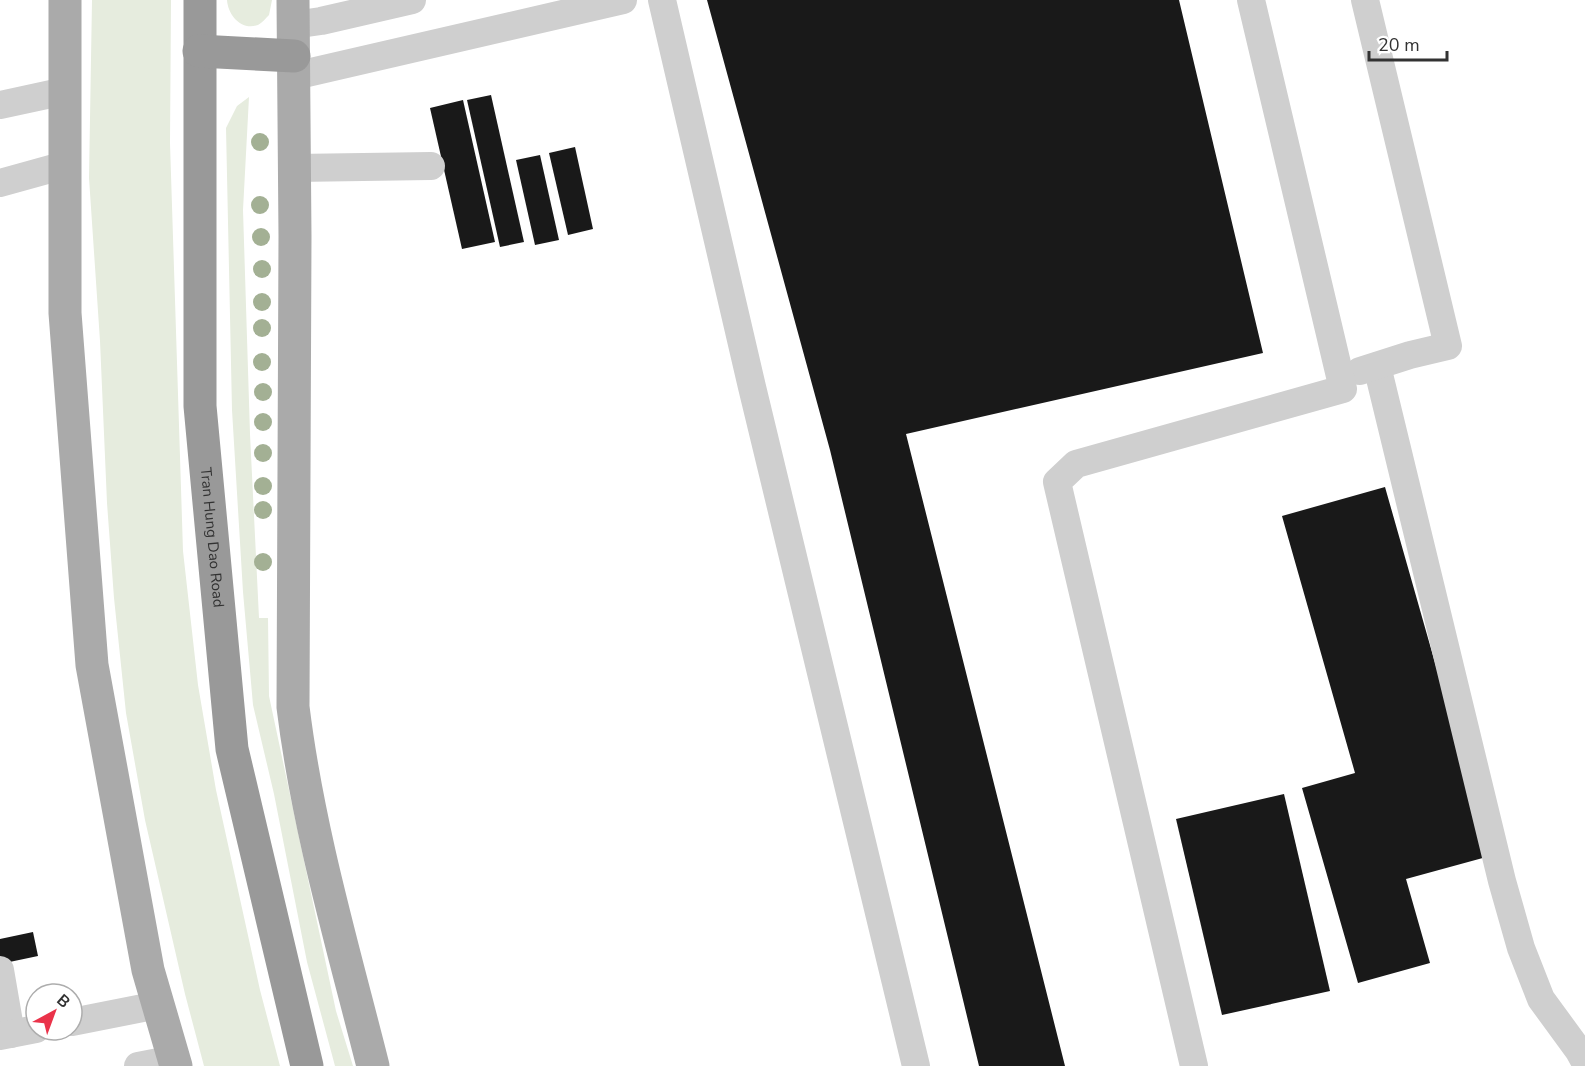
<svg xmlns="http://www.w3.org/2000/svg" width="1585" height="1066" font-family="'Nunito Sans',sans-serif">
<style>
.green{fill:#e6ecde}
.building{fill:#191919}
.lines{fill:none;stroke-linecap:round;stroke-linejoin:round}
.minor{stroke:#cfcfcf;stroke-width:28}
.major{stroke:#aaa;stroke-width:33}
.highway{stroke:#999;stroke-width:33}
.tree{fill:#a3b094}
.labels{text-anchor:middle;stroke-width:6;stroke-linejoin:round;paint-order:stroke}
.street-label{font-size:15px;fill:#323232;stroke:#fff}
</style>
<rect width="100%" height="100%" fill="#fff"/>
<!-- green -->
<g class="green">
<polygon points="92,0 171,0 170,143 183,551 198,685 216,790 260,990 280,1066 204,1066 185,994 145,820 126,713 114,598 107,503 100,341 89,178"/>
<path d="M 227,0 L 272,0 L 269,15 C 266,18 262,23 258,25 C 241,31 228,15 227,0 Z"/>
<polygon points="249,97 243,210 250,434 259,618 268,618 269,696 336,1011 353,1066 335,1066 307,962 274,794 253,705 243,592 232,410 226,128 237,106"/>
</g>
<!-- building -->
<g class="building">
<polygon points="707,0 1179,0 1263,353 906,434 1065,1066 979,1066 830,450"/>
<polygon points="491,95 524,242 500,247 467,100"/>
<polygon points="463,100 495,242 462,249 430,108"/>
<polygon points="575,147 593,229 568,235 549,153"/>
<polygon points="540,155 559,240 535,245 516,160"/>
<polygon points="1385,487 1490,856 1406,879 1430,963 1358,983 1302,788 1355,773 1282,516"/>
<polygon points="1284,794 1330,991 1222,1015 1176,819"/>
<polygon points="33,932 38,956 0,964 0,939"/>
</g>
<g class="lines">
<!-- minor -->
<g class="minor">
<polyline points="662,0 752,387 916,1066"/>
<polyline points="293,25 321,21 412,0"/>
<polyline points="294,76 623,0"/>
<polyline points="0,105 65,91"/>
<polyline points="295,168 431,166"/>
<polyline points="0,183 65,165"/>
<polyline points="1377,366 1502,881 1521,948 1541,999 1579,1051 1585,1062"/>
<polyline points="1360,371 1410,355 1448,346 1365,0"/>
<polyline points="0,970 11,1034"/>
<polyline points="72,1022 158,1005"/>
<polyline points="0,1036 36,1029"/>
<polyline points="138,1066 174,1059"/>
<polyline points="1194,1066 1057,482 1076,464 1343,389 1251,0"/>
</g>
<!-- major -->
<g class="major">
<polyline points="65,0 65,313 92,665 148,970 176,1066"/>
<path d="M 293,0 L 295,236 L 293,707 C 308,829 343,947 373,1066"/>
</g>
<!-- highway -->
<g class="highway">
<path id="s1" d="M 200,0 L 200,406 L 232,749 L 307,1066"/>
<polyline points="199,51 294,56"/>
</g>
</g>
<!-- trees -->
<g class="tree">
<circle cx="260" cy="142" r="9"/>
<circle cx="260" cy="205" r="9"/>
<circle cx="261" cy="237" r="9"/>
<circle cx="262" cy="269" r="9"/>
<circle cx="262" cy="302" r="9"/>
<circle cx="262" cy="328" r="9"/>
<circle cx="262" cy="362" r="9"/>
<circle cx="263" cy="392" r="9"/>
<circle cx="263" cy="422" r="9"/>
<circle cx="263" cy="453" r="9"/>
<circle cx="263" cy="486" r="9"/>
<circle cx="263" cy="510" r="9"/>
<circle cx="263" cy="562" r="9"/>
</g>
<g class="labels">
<!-- street labels -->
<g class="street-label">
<text dy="5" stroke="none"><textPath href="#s1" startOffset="538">Tran Hung Dao Road</textPath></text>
</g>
</g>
<!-- north arrow -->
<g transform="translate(54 1012) rotate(41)"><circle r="28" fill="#ffffff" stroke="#adadad" stroke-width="1.5"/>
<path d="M0-4.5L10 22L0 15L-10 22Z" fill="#ea334a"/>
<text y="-9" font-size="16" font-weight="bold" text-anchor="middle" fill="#323232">B</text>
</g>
<!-- scale -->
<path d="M1369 51v9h78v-9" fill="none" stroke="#323232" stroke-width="3"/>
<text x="1378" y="51" font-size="18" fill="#323232" stroke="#ffffff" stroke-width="4.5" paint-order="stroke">20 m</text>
</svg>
